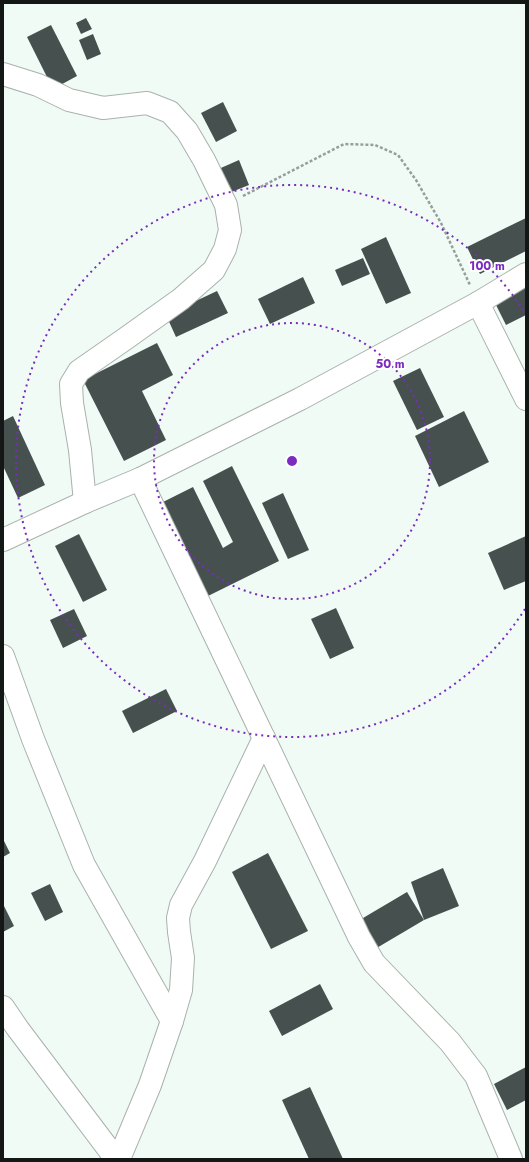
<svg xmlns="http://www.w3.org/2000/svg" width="529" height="1162" font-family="Jost,sans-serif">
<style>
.building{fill:#46504f}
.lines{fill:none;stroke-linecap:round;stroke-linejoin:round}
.minor-casing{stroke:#a9b2ad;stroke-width:24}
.path{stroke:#979f9b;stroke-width:2.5;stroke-dasharray:3 2;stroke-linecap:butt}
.minor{stroke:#fff;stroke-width:22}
.ring{fill:none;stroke:#7b2cbf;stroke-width:2;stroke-dasharray:2 4}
.centre{fill:#7b2cbf;stroke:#fff;stroke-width:2}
.ring-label{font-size:12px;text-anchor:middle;font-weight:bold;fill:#7b2cbf;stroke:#fff;stroke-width:4;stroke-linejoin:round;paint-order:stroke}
</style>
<rect width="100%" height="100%" fill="#f1fbf6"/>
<!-- building -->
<g class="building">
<polygon points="86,18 92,29 81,34 76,23"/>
<polygon points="51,25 77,76 53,89 27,37"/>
<polygon points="93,34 101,54 87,60 79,40"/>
<polygon points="223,102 237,131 216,142 201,113"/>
<polygon points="239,160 249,185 224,195 214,171"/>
<polygon points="526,218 526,251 480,274 467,247"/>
<polygon points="386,237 411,293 386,304 361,249"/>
<polygon points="363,258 370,274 342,286 335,270"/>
<polygon points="303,277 315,303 270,324 258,299"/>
<polygon points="526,282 526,315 506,325 493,299"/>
<polygon points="217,291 228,313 176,337 166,315"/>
<polygon points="157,343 173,375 142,391 166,440 124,461 83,380"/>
<polygon points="420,368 444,417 417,430 393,381"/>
<polygon points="464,411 489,462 439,487 415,436"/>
<polygon points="13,416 45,485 18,498 3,466 3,421"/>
<polygon points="232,466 279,561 208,596 163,502 193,487 223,548 233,542 203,481"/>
<polygon points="283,493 309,550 288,559 262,503"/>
<polygon points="79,534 107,590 83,602 55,546"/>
<polygon points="526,536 526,581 504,590 488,553"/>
<polygon points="336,608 354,648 330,659 311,619"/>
<polygon points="74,609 87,636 63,648 50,620"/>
<polygon points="166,689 177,711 133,733 122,711"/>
<polygon points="3,839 10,853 3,857"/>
<polygon points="268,853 308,931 271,949 232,872"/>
<polygon points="443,868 459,906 424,920 411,882"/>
<polygon points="50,884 63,912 45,921 31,893"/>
<polygon points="407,892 424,920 375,949 358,921"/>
<polygon points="3,904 14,926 3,932"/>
<polygon points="320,984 333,1009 282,1036 269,1011"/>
<polygon points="526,1067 526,1100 507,1110 494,1084"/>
<polygon points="310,1087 343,1159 309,1159 282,1100"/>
</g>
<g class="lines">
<defs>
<g id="minor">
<polyline points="3,74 38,85 69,100 103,108 147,103 170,112 187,131 204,160 226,205 230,230 225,249 214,270 181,299 125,339 79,371 71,384 72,403 80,450 85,502"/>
<polyline points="478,303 526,274"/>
<polyline points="140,479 359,937 374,963 450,1042 476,1076 511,1159"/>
<polyline points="3,540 85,502 140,479 300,399 478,303 526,399"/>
<polyline points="3,656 33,739 84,865 172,1021"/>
<polyline points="3,1007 18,1029 116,1159"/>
<polyline points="119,1159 150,1085 172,1021 181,990 183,958 179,932 178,918 181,905 205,861 264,738"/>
</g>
</defs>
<!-- minor casing -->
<use href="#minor" class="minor-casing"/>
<!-- path -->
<polyline class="path" points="243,196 344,144 375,145 398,155 416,180 441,223 470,285"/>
<!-- minor -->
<use href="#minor" class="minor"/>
</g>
<!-- distance rings -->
<g class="ring">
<circle cx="292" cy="461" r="138"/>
<path d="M525 609A276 276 0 1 1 525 313"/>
</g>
<circle cx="292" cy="461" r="6" class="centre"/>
<g class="ring-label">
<text x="487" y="270">100 m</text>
<text x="390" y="368">50 m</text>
</g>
<!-- border -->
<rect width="529" height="1162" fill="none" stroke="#131715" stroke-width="8"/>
</svg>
